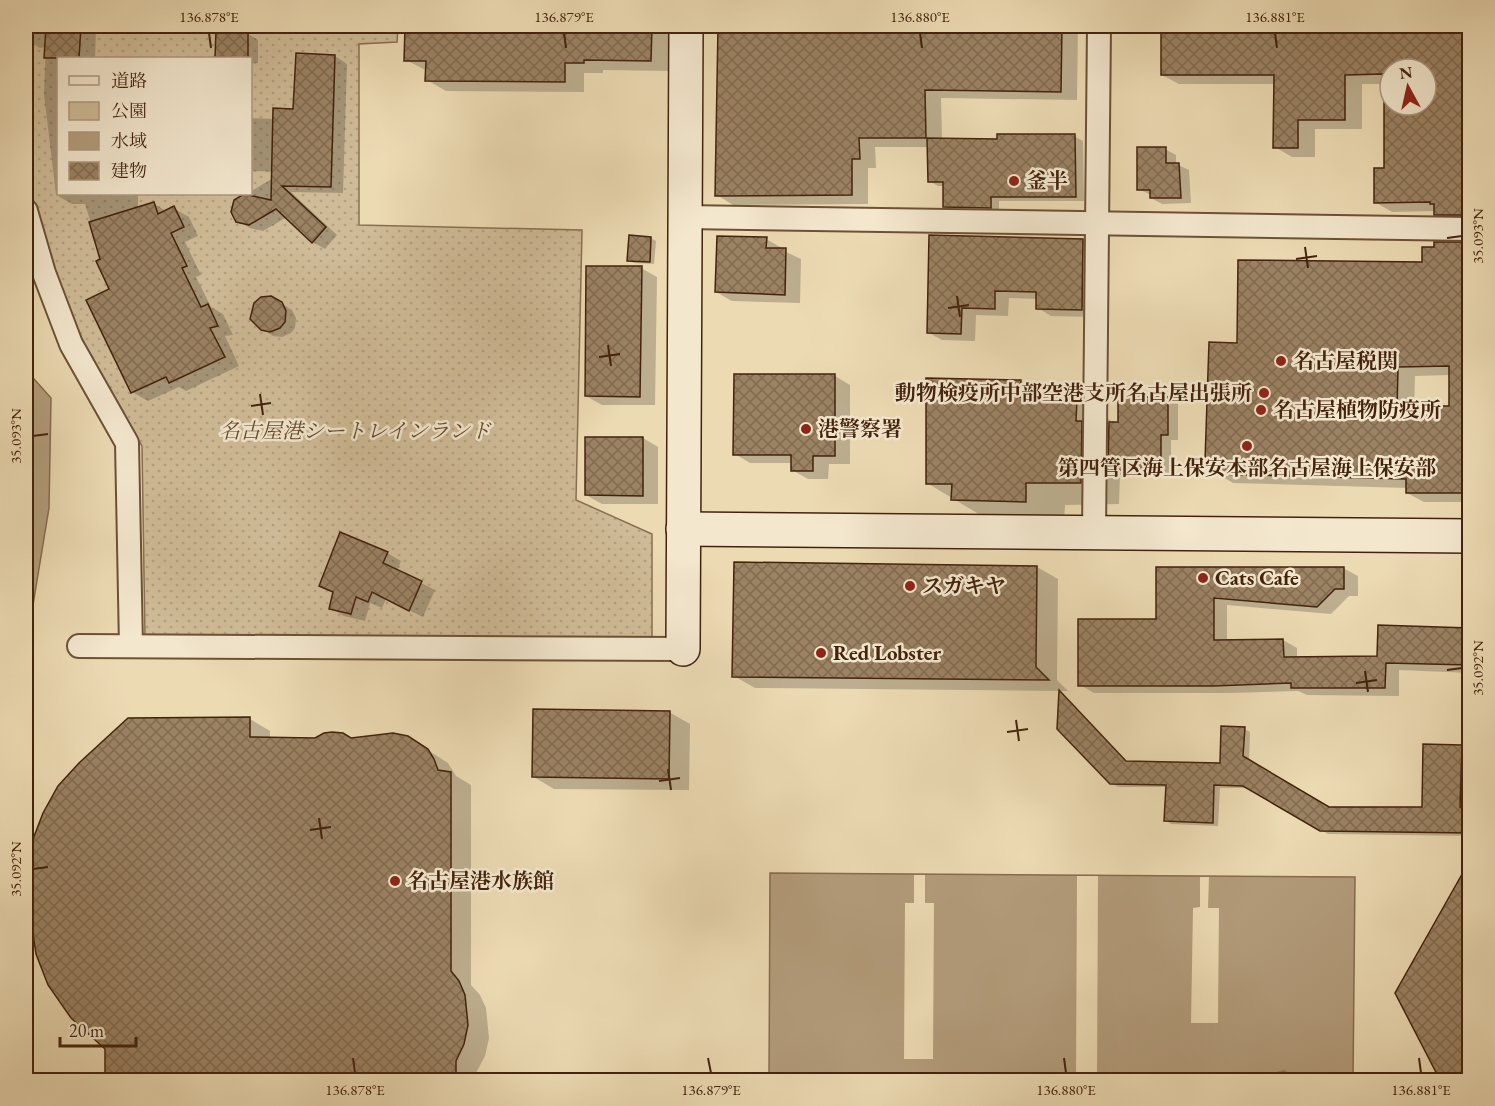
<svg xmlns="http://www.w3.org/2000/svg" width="1495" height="1106" font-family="'EB Garamond','Noto Serif JP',serif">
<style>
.green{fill:url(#green-dots);stroke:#896f52;stroke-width:1.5;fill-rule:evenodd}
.water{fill:#b39c7b;stroke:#866c4f;stroke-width:1.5}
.pier{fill:#ecdab3}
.shadow{fill:#0003;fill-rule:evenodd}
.building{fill:url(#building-cross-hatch);stroke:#43230d;stroke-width:1.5;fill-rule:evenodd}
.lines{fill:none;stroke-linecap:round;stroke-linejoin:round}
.street-casing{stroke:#6d5136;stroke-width:26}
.secondary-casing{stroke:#43230d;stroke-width:36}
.street{stroke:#f3e7ce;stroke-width:22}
.secondary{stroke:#f3e7ce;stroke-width:33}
.ticks{fill:none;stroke:#43230d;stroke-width:2}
.poi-dot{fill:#8f2418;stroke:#f3e7ce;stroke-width:2}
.labels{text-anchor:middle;stroke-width:5;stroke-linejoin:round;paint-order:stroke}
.poi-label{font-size:21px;font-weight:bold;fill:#43230d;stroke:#f3e7ce;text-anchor:start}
.park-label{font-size:21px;font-style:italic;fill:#664930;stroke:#f3e7ce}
.neatline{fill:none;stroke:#43230d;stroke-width:2}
.ticks-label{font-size:15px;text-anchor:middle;fill:#43230d}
</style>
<defs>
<pattern id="green-dots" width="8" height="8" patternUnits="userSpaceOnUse" patternTransform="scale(1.5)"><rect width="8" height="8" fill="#cfbb97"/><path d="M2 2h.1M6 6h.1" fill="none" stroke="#b3a081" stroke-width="1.8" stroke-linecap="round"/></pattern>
<pattern id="building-cross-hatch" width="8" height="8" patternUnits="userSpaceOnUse" patternTransform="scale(1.5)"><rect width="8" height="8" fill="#9b8263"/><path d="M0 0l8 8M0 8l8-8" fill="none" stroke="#806a50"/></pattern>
</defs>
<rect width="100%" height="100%" fill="#ecdab3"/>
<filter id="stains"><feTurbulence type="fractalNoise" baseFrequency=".00333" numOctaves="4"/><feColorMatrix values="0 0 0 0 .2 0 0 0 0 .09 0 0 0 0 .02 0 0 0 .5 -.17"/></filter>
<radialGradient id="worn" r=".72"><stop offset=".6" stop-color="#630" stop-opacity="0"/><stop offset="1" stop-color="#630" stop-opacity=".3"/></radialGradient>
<!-- green -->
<path class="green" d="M 26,26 L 398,26 L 397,42 L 359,44 L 359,225 L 582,230 L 576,500 L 652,534 L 652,639 L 145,637 L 142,446 L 89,355 L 59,286 L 26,234 ZM 58,58 L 250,58 L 250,194 L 58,194 Z"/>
<!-- water -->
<g class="water">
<polygon points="26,370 51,398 49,508 33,605 32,1080 26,1080"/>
<polygon points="770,873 1355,877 1353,1080 769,1080"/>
</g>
<!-- pier -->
<g class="pier">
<polygon points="914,875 925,875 925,903 934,903 933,1059 904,1059 905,903 914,903"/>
<polygon points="1077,876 1098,876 1097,1080 1076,1080"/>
<polygon points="1200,877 1209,877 1208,908 1219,908 1218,1023 1191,1023 1193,908 1200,907"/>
</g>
<!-- shadow -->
<g class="shadow">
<polygon points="26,26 87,26 96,31 95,58 58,58 58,194 138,194 138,209 154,204 166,211 173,208 189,217 198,236 185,242 201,275 196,277 211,307 223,314 233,335 225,336 239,366 186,391 179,387 148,401 132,392 111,289 85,204 72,204 56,195 44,94 46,47 40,48 26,40"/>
<polygon points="406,26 671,26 670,71 603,70 603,73 584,73 584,92 446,91 427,80 427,71 406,60"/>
<polygon points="719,26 1075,26 1078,27 1077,100 941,98 942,140 998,141 1074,136 1083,141 1084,201 999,201 999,212 953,212 945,207 945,186 938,186 929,181 929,147 875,147 876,168 868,168 868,204 733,205 717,195"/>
<path d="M 1162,26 L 1470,26 L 1470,224 L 1453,224 L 1436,214 L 1436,211 L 1392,212 L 1375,202 L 1385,169 L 1385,84 L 1362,84 L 1362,129 L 1315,129 L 1315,157 L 1292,157 L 1275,147 L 1275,84 L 1179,84 L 1162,75 ZM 1390,69 L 1426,69 L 1426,105 L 1390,105 Z"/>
<polygon points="248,34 258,40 258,63 250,63 250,58 221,58 217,56"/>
<polygon points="335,56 347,64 343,193 291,192 337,235 325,249 313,242 287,217 263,231 250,228 237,221 235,201 250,194 250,192 283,172 250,171 250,118 275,119 295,110"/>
<polygon points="1165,149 1176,155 1176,164 1189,170 1191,203 1162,204 1151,198 1151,195 1139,189"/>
<polygon points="931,236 1083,240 1097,248 1095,317 1051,316 1038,308 1038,299 1009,298 1008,316 976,315 975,341 942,340 929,333"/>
<polygon points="651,238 656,241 654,264 634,263 629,260"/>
<polygon points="766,239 782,248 782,250 801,259 800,303 732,301 716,292"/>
<path d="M 1470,243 L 1470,502 L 1424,502 L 1407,493 L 1407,488 L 1233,483 L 1216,473 L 1216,465 L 1207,460 L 1238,344 ZM 1450,375 L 1450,407 L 1441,413 L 1414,413 L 1415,376 Z"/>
<polygon points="641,268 657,277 655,405 602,405 586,396"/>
<polygon points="281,303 292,310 296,318 295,328 291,333 282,337 273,336 262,329"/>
<polygon points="835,376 850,385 850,464 829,464 828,479 808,479 792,470 792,463 750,463 735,454"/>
<polygon points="1020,381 1052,400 1076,400 1115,423 1168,399 1178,404 1178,440 1171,440 1171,476 1120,475 1119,504 1065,505 1064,523 992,522 927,483"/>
<polygon points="643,438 658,447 658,504 602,504 586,495"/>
<polygon points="387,553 401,561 397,571 435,590 423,617 386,599 382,608 370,603 365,621 344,616 330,608 334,593 321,585"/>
<polygon points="1037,567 1058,579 1057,680 1068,691 755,688 734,676"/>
<polygon points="1158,568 1343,568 1358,576 1358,596 1349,596 1331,614 1227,605 1227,641 1283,640 1297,648 1297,658 1378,658 1470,629 1470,673 1399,670 1399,696 1307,695 1298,691 1229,693 1094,693 1080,685 1158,621"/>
<polygon points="1060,693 1128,763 1221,765 1244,729 1250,732 1249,761 1328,808 1423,808 1461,746 1467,749 1465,811 1470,819 1470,836 1328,834 1250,788 1220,788 1218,826 1171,824 1165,820 1167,787 1118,787 1111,783"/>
<polygon points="669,712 690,724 689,790 554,789 534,777"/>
<polygon points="250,719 270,731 270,739 351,740 407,737 448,763 456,776 471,785 471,985 480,995 486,1008 489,1038 485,1056 476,1073 476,1080 106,1080 107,1049"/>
<polygon points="1284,1070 1302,1080 1261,1080 1264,1075"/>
</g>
<!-- building -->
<g class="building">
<polygon points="46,26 81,26 79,58 44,58"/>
<polygon points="405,26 652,26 651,61 584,60 584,63 565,63 565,82 425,81 426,61 404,61"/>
<polygon points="718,26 1062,26 1061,92 925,90 926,138 859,138 860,159 852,159 852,195 715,196"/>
<path d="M 1161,26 L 1470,26 L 1470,215 L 1434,215 L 1434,204 L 1430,204 L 1430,202 L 1374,203 L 1374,168 L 1384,168 L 1384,74 L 1345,75 L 1345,120 L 1298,120 L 1298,148 L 1273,148 L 1274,75 L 1161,75 ZM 1390,69 L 1426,69 L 1426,105 L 1390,105 Z"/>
<polygon points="216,31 248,32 248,58 215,57"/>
<polygon points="296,53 335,55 331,187 282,186 326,227 312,243 276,209 249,225 236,222 231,212 234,200 244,194 271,200 273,108 293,109"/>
<polygon points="997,134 1075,134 1076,197 991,197 991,208 943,207 943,182 928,182 927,138 997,139"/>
<polygon points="1137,147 1166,147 1166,163 1179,163 1181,198 1150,198 1150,190 1137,190"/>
<polygon points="154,202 158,214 174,206 184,227 171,233 187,266 182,268 201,307 208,304 218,326 210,328 225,357 169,383 166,377 131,393 86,300 109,289 96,261 100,259 89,222"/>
<polygon points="629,235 651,237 650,262 627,261"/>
<polygon points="929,235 1083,239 1082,310 1036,309 1036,292 995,291 995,309 962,308 961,334 927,333"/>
<polygon points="717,236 767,237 766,248 786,248 785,295 715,292"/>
<path d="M 1434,242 L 1470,242 L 1470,493 L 1406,493 L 1406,479 L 1215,474 L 1215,461 L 1205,461 L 1209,342 L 1237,343 L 1238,260 L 1422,262 L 1422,247 L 1434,247 ZM 1449,366 L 1449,406 L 1440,406 L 1440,411 L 1397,412 L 1398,367 Z"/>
<polygon points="586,266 642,266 640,397 585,396"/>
<polygon points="271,296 282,302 286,311 285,322 280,328 270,332 261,330 250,319 254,303 261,297"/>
<polygon points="734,374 835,374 835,456 813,456 813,471 791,471 791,455 733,455"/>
<polygon points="926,378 1021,380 1020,397 1077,399 1076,421 1082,421 1081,483 1026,483 1026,502 951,500 952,484 926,484"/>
<polygon points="1118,397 1168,397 1168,435 1161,435 1161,471 1108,470 1109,422 1118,422"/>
<polygon points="585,437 643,437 643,496 585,495"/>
<polygon points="340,532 388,552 383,563 422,581 409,611 372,592 368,602 356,597 351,614 329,609 333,592 319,586"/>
<polygon points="734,562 1037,566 1036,667 1049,680 732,677"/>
<polygon points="1156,567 1344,567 1344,589 1335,589 1317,607 1214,598 1214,640 1283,639 1284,657 1377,656 1378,625 1470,628 1470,665 1386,663 1385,688 1291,688 1291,683 1213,686 1078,686 1078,619 1156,619"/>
<polygon points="1059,690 1126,761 1220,763 1221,726 1245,727 1243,756 1329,807 1422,807 1423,744 1462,745 1460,807 1470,807 1470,833 1320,831 1243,786 1214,785 1213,823 1164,821 1166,785 1110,784 1057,729"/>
<polygon points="533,709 670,711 669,779 532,777"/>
<polygon points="250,717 250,737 315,738 324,733 332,732 343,733 351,738 393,733 408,736 428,749 434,759 438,770 451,772 451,971 459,981 465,995 468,1025 464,1044 456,1061 456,1080 105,1080 105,1049 71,1018 48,985 36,954 27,893 30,847 43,813 58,786 79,763 128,718"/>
<polygon points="1470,860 1470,1080 1440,1080 1395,993"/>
</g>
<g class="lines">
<defs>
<g id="street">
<polyline points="26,211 44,273 71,344 127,443 131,646"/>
<polyline points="685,217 1470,229"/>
<polyline points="1094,533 1099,26"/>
<polyline points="79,646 683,649"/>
</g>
<g id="secondary">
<polyline points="683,529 1470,536"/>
<polyline points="683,649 686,26"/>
</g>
</defs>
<!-- street casing -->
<use href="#street" class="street-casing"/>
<!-- secondary casing -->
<use href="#secondary" class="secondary-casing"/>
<!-- street -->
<use href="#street" class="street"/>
<!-- secondary -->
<use href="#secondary" class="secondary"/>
</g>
<!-- ticks -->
<path class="ticks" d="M 209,33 L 211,48M 564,33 L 566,48M 920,33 L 922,48M 1275,33 L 1277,48M 1447,238 L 1462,236M 1305,247 L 1308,268M 1296,259 L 1317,256M 957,296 L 960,317M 948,308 L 969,305M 608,345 L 611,366M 599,357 L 620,354M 260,394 L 263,415M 251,406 L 271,403M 33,436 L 48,434M 1447,670 L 1462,668M 1365,671 L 1368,692M 1356,683 L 1377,680M 1016,720 L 1019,741M 1007,732 L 1028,729M 668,769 L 671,790M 659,781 L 680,778M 319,818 L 322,839M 310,830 L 331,827M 33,869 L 48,867M 353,1058 L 355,1073M 708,1058 L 711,1073M 1064,1058 L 1066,1073M 1419,1058 L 1421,1073"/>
<!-- markers -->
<g class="poi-dot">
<circle cx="1014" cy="181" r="6"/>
<circle cx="1281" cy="361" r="6"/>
<circle cx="1264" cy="393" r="6"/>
<circle cx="1261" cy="410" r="6"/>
<circle cx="806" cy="429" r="6"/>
<circle cx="1247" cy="446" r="6"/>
<circle cx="1203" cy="578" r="6"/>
<circle cx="910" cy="586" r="6"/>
<circle cx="821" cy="653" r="6"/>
<circle cx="395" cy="881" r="6"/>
</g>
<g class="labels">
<!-- poi labels -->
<g class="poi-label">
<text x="1026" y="188">釜半</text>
<text x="1293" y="368">名古屋税関</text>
<text x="1252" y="400" text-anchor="end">動物検疫所中部空港支所名古屋出張所</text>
<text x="1273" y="417">名古屋植物防疫所</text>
<text x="818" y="436">港警察署</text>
<text x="1247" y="475" text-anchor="middle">第四管区海上保安本部名古屋海上保安部</text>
<text x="1215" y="585">Cats Cafe</text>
<text x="922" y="593">スガキヤ</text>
<text x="833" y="660">Red Lobster</text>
<text x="407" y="888">名古屋港水族館</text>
</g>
<!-- park labels -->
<g class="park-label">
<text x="355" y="438">名古屋港シートレインランド</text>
</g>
</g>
<!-- margin -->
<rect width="1495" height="1106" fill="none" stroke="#ecdab3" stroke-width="66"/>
<!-- legend -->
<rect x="57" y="57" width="195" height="138" fill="#f3e7ce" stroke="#ad9981" stroke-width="1.5"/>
<rect x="69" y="76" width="30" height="9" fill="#f3e7ce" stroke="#ad9981" stroke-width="1.5"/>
<text x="111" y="87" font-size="18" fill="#43230d">道路</text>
<rect x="69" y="102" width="30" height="18" fill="#cfbb97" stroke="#ad9981" stroke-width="1.5"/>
<text x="111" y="117" font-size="18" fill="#43230d">公園</text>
<rect x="69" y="132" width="30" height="18" fill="#b39c7b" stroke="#ad9981" stroke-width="1.5"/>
<text x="111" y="147" font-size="18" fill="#43230d">水域</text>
<rect x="69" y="162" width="30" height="18" fill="url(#building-cross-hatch)" stroke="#ad9981" stroke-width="1.5"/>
<text x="111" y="177" font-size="18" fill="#43230d">建物</text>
<!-- north arrow -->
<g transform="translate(1408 87) rotate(352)"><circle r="28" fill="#f3e7ce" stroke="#ad9981" stroke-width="1.5"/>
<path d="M0-4.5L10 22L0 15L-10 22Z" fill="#8f2418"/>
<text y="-9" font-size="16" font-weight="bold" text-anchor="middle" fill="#43230d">N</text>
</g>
<!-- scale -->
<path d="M60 1037v9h76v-9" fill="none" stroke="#43230d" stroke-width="3"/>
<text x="69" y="1037" font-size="18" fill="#43230d" stroke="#f3e7ce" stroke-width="4.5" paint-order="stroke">20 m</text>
<rect x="33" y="33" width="1429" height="1040" class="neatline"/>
<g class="ticks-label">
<text x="209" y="22">136.878°E</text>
<text x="564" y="22">136.879°E</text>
<text x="920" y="22">136.880°E</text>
<text x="1275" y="22">136.881°E</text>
<text transform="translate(1478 236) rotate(-90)" y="5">35.093°N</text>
<text transform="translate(16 436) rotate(-90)" y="5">35.093°N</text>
<text transform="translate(1478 668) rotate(-90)" y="5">35.092°N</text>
<text transform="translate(16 869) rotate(-90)" y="5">35.092°N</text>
<text x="355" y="1095">136.878°E</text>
<text x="711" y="1095">136.879°E</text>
<text x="1066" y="1095">136.880°E</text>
<text x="1421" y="1095">136.881°E</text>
</g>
<rect width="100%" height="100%" filter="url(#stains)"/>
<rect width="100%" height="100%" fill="url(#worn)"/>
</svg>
